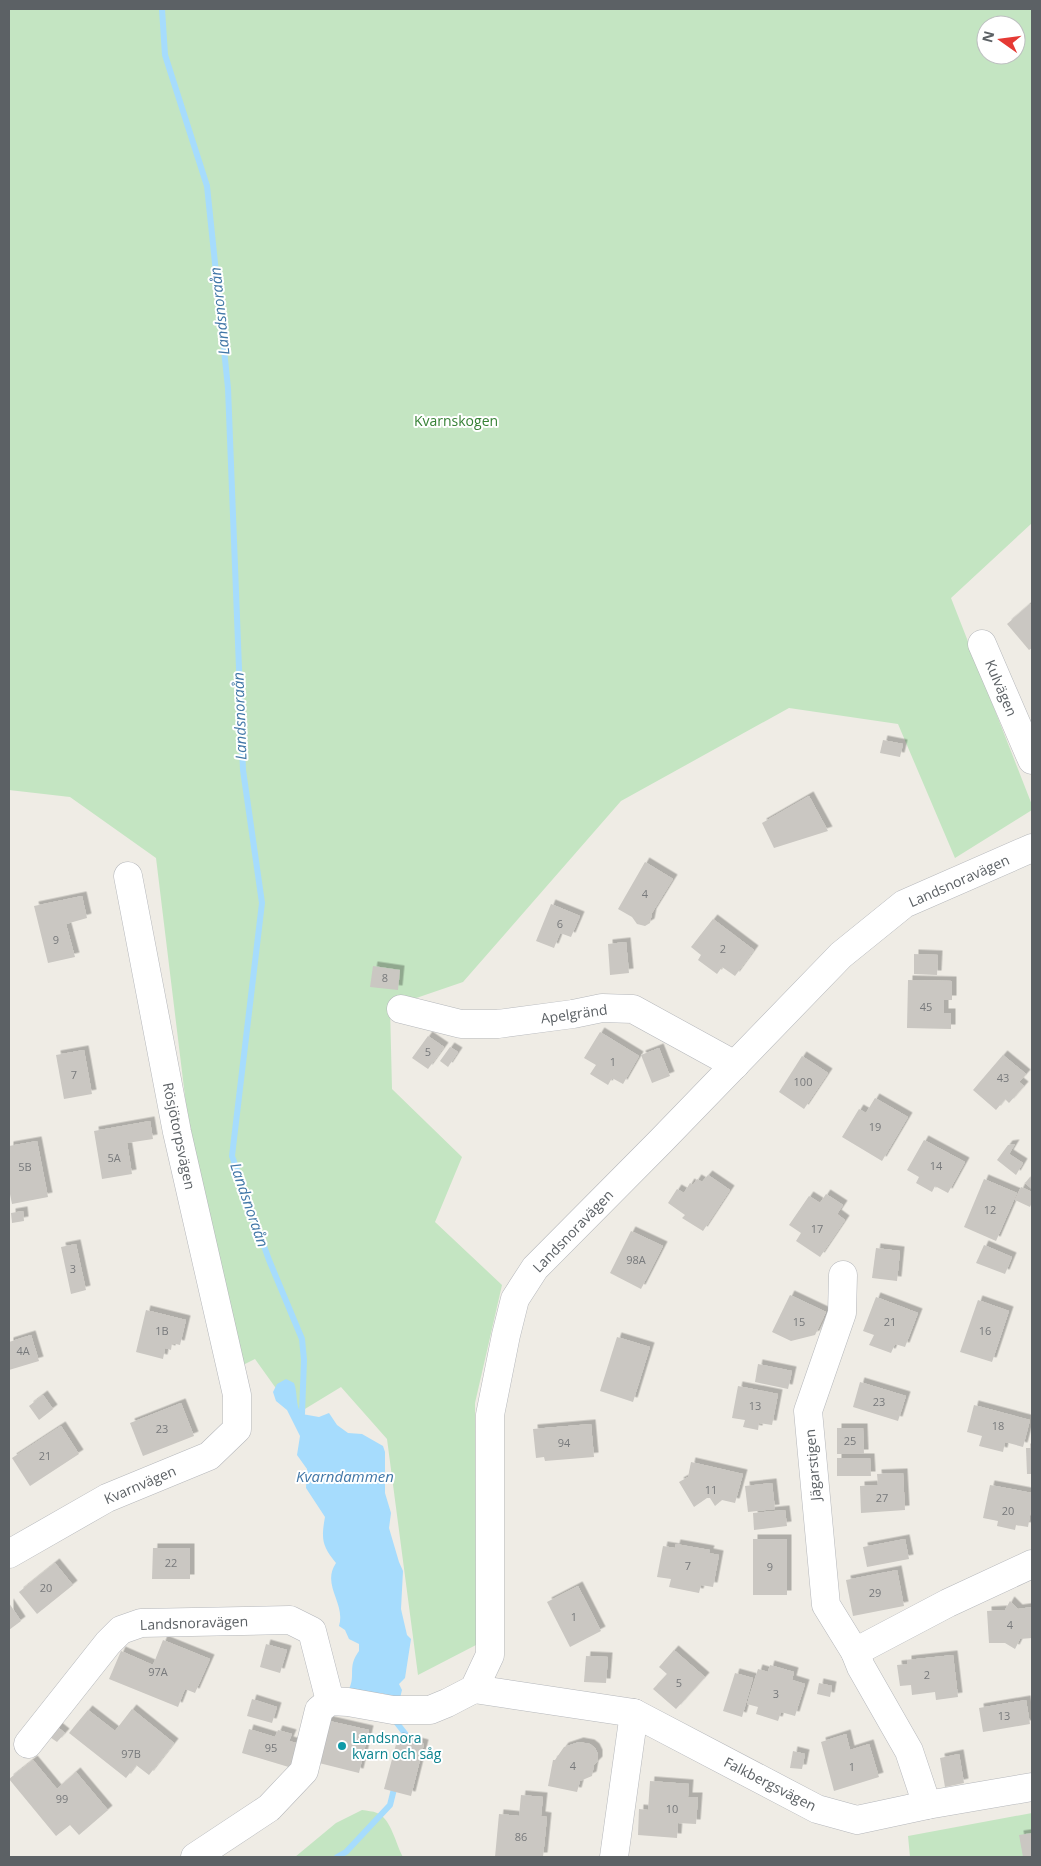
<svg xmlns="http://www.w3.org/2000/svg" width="1041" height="1866" font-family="'Open Sans',sans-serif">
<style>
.green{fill:#c4e5c2;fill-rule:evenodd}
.water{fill:#a6dcfd}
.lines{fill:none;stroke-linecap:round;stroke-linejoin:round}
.stream{stroke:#a6dcfd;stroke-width:6}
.building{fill:#cac7c2;filter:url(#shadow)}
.minor-casing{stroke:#b5b7bb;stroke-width:29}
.minor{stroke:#fff;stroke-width:28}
.culture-dot{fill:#0f9aa8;stroke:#fff;stroke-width:2}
.labels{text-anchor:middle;stroke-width:4;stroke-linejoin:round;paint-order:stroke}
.number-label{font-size:11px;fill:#787a7c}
.park-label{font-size:14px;fill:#378236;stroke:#fff}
.street-label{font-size:14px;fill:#5c6165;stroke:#fff}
.culture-label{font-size:14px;fill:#0d838f;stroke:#fff;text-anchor:start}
.water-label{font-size:15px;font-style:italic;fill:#4177a7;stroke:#fff}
</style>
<defs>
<filter id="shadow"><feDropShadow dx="4.5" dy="-4.5" stdDeviation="0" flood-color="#0004"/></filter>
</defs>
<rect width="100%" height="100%" fill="#efece5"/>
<!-- green -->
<g class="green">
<path d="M 9,9 L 1032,9 L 1032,523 L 951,598 L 1032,805 L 1032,810 L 955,858 L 898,724 L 789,708 L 621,801 L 463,982 L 390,1007 L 392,1089 L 462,1157 L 435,1222 L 502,1285 L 475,1403 L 476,1645 L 418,1675 L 387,1439 L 341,1387 L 295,1415 L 255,1359 L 239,1367 L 202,1236 L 156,858 L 70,797 L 9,790 ZM 986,25 L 1016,25 L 1016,55 L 986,55 Z"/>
<path d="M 362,1810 C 367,1811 373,1811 377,1813 C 391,1818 396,1845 403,1857 L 295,1857 L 336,1823 Z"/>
<polygon points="1032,1813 1032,1857 910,1857 908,1836"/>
</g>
<!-- water -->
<path class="water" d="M 286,1379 L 294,1383 C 298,1393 295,1407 302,1414 L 319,1417 L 329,1413 L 337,1425 L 348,1433 L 362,1434 L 383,1446 L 385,1452 L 385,1493 L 391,1513 L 389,1528 L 399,1562 L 403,1571 L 401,1609 L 407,1635 L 411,1639 L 405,1678 L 399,1684 L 402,1690 L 400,1698 L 391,1698 L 382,1693 L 380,1694 L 349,1689 C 356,1675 347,1667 359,1651 L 359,1644 L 349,1639 L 345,1630 L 339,1626 C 346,1603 321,1585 336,1563 C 322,1546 321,1539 325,1517 L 306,1488 L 307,1469 L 297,1455 L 300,1436 L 287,1410 L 276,1401 L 273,1392 L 277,1384 Z"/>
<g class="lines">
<!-- stream -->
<g class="stream">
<polyline points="162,9 165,55 207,186 228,388 243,770 262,903 232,1156 269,1260 302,1339 304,1360 302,1414"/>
<polyline points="393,1718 407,1736 405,1746"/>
<polyline points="337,1857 346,1852 390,1805 395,1785"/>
</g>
</g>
<!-- building -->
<g class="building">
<polygon points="1030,604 1032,606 1032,648 1029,650 1007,624"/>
<polygon points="883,740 903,744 900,757 880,753"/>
<polygon points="809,796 828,831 774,848 762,823"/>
<polygon points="645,862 673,879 652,913 650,923 645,926 637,924 632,917 618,909"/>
<polygon points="82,896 87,918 66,924 75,957 48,963 34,906"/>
<polygon points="551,904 580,916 571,937 560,933 554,948 536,941"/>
<polygon points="713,919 754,950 735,976 722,967 717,974 698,960 701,955 691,947"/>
<polygon points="626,942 629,973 610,975 608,944"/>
<polygon points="914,954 938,955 937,975 914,974"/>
<polygon points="373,966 400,970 398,990 370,987"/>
<polygon points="908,980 952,981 952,1000 944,1000 944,1013 951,1013 951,1029 907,1028"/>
<polygon points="600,1032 639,1056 623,1084 612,1078 608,1085 590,1074 596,1065 584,1058"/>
<polygon points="428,1036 444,1047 428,1069 412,1058"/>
<polygon points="450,1047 458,1052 448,1067 440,1061"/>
<polygon points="659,1048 670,1076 652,1083 641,1055"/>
<polygon points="84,1050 92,1094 64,1099 56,1055"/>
<polygon points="1003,1055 1026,1074 1019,1082 1024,1086 1009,1103 1005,1099 996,1110 973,1090"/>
<polygon points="802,1056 828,1073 804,1109 779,1092"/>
<polygon points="875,1098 908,1117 882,1161 842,1137 859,1109 866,1113"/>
<polygon points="150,1121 153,1139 127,1143 132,1174 102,1179 94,1131"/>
<polygon points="924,1140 965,1162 948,1193 935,1186 932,1192 916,1183 919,1177 907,1170"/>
<polygon points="37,1141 48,1197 12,1204 9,1189 9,1146"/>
<polygon points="1015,1144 1009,1154 1023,1163 1016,1175 997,1160 1008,1145"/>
<polygon points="708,1175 730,1190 703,1231 682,1218 685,1215 668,1203 677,1189 684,1193 690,1183 693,1185 697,1179 702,1182"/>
<polygon points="1030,1177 1032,1178 1032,1189 1025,1183"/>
<polygon points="984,1179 1017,1193 996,1241 964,1227"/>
<polygon points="1021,1187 1032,1192 1032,1202 1030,1207 1015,1200"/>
<polygon points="826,1194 843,1205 837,1214 845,1220 820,1257 796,1241 801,1233 789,1225 809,1196 820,1203"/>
<polygon points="23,1211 24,1221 12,1223 11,1213"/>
<polygon points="631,1231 663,1246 641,1289 610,1273"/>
<polygon points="76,1244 86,1290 71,1294 61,1247"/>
<polygon points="984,1245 1012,1257 1005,1274 976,1263"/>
<polygon points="876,1248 900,1251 897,1281 872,1278"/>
<polygon points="790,1295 826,1312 815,1335 791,1341 772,1332"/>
<polygon points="876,1297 918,1313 905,1347 895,1344 891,1353 869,1345 874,1335 863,1331"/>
<polygon points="978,1300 1009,1311 992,1362 960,1352"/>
<polygon points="146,1310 186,1320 180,1345 172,1343 171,1350 165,1348 163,1359 136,1352"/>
<polygon points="31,1335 39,1361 9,1370 9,1342"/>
<polygon points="617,1337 650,1347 633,1402 600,1391"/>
<polygon points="758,1364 792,1371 788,1389 755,1382"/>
<polygon points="860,1382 906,1396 898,1421 853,1407"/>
<polygon points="738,1386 778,1394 772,1425 759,1423 758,1430 743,1427 745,1420 732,1418"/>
<polygon points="43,1395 53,1409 39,1420 29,1406"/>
<polygon points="181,1403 194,1436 143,1456 130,1423"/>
<polygon points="974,1405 1030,1420 1023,1447 1005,1442 1003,1452 979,1446 982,1436 967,1432"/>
<polygon points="591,1424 594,1457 545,1461 544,1457 536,1458 533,1429"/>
<polygon points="61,1426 79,1454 30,1486 12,1458"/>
<polygon points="837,1428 863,1428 864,1454 837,1454"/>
<polygon points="1026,1448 1032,1448 1032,1474 1027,1474"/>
<polygon points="837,1458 870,1458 871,1476 837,1476"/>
<polygon points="691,1462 743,1474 735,1503 722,1500 715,1506 710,1498 707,1498 694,1507 679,1482 688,1477"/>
<polygon points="903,1473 905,1510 861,1513 860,1486 878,1485 877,1474"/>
<polygon points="772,1483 775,1509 748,1512 745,1486"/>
<polygon points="990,1485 1032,1493 1032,1504 1028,1527 1016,1525 1015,1530 997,1526 998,1521 983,1518"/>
<polygon points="785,1510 787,1526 754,1530 753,1513"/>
<rect x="753" y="1539" width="34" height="56"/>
<polygon points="905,1539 909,1559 867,1567 863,1547"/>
<polygon points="676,1544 710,1550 709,1553 719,1555 713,1587 701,1585 699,1593 669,1587 671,1579 657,1577 663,1546 675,1548"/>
<polygon points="153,1548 190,1548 190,1579 152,1579"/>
<polygon points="55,1563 73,1585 37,1614 19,1592"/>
<polygon points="897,1570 904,1606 853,1616 846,1580"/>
<polygon points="578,1586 601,1631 570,1647 547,1602"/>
<polygon points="1010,1601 1018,1609 1032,1607 1032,1638 1020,1639 1015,1649 1005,1643 989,1643 987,1611 1005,1610"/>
<polygon points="9,1603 21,1621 9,1630"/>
<polygon points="163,1640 210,1659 195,1693 185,1689 178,1707 109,1679 121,1651 153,1665"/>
<polygon points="266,1644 287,1650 280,1673 260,1667"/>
<polygon points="674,1650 705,1677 676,1709 653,1689 667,1674 659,1667"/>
<polygon points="953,1655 958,1697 936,1700 935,1692 912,1695 911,1685 900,1686 897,1665 907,1664 907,1660"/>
<polygon points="586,1656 608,1657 606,1683 584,1682"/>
<polygon points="770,1665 794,1672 792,1680 805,1684 795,1716 781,1712 778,1721 756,1714 758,1707 747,1704 758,1669 768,1672"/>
<polygon points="735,1673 753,1678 742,1717 723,1711"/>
<polygon points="819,1683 832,1686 830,1697 817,1694"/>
<polygon points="252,1699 277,1707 272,1723 247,1716"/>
<polygon points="1026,1700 1030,1724 983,1732 979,1708"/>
<polygon points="132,1709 174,1743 149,1775 136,1765 126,1778 69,1733 88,1710 115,1731"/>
<polygon points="325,1720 369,1730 359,1773 315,1762"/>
<polygon points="55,1725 65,1733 57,1742 47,1735"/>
<polygon points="249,1729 275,1737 278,1730 292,1734 289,1741 300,1744 292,1768 242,1753"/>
<polygon points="846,1734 850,1750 869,1744 879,1777 834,1791 821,1742"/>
<polygon points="398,1737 424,1744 411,1796 384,1789"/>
<polygon points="579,1742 590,1744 595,1748 598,1754 598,1761 594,1765 592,1776 580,1781 577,1792 548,1786 553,1760 555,1760 564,1747"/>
<polygon points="793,1751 805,1754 802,1769 790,1768"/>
<polygon points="959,1754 964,1783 945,1787 940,1758"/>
<polygon points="33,1760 57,1789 76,1772 108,1810 79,1835 70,1825 56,1836 9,1779"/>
<polygon points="650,1781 689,1784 688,1797 698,1797 696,1824 678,1823 677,1838 638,1835 639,1809 648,1810"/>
<polygon points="521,1795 543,1797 541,1816 547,1817 543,1857 495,1857 499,1814 519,1816"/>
<polygon points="1032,1833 1032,1857 1023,1857 1019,1835"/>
</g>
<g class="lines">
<defs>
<g id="minor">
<polyline points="982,644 1032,760"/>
<polyline points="401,1009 461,1024 498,1024 573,1014 602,1008 633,1009 735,1065"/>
<polyline points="843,1275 842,1313 808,1411 826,1605 855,1652 861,1667 909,1751 927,1805"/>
<polyline points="9,1554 107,1498 209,1456 237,1429 237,1395 177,1132 128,876"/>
<polyline points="855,1652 948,1603 1032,1564"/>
<polyline points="474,1689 634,1713 817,1809 857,1820 927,1805 1032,1787"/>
<polyline points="28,1744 108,1643 121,1630 141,1623 290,1620 312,1631 330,1701"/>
<polyline points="195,1857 269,1808 304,1771 319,1710 330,1701 348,1702 393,1710 430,1710 447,1703 474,1689 490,1655 490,1415 506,1335 515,1299 535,1268 660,1142 841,955 904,904 1032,848"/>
<polyline points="614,1857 634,1713"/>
</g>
</defs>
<!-- minor casing -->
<use href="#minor" class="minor-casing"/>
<!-- minor -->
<use href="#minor" class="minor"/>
</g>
<!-- markers -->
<circle class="culture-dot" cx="342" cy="1746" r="5"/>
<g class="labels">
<!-- number labels -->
<g class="number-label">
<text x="645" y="898">4</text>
<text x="560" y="928">6</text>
<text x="56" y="944">9</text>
<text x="723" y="953">2</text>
<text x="385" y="982">8</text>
<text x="926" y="1011">45</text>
<text x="428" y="1056">5</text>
<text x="613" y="1066">1</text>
<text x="74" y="1079">7</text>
<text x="1003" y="1082">43</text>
<text x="803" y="1086">100</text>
<text x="875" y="1131">19</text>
<text x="114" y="1162">5A</text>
<text x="936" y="1170">14</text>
<text x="25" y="1171">5B</text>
<text x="990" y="1214">12</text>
<text x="817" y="1233">17</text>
<text x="636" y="1264">98A</text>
<text x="73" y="1273">3</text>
<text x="799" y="1326">15</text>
<text x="890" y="1326">21</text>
<text x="162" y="1335">1B</text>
<text x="985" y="1335">16</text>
<text x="23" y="1355">4A</text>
<text x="879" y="1406">23</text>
<text x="755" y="1410">13</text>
<text x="998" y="1430">18</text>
<text x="162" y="1433">23</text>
<text x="850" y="1445">25</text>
<text x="564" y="1447">94</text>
<text x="45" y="1460">21</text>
<text x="711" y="1494">11</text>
<text x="882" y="1502">27</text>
<text x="1008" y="1515">20</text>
<text x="171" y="1567">22</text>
<text x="688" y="1570">7</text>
<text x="770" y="1571">9</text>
<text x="46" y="1592">20</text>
<text x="875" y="1597">29</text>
<text x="574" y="1621">1</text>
<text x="1010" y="1629">4</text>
<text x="158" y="1676">97A</text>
<text x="927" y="1679">2</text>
<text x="679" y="1687">5</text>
<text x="776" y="1698">3</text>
<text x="1004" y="1720">13</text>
<text x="271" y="1752">95</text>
<text x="131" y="1758">97B</text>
<text x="573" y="1770">4</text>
<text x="852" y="1771">1</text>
<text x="62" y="1803">99</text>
<text x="672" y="1813">10</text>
<text x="521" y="1841">86</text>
</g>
<!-- park labels -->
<g class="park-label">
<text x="456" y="426">Kvarnskogen</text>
</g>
<!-- street labels -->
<g class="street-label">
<text transform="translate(1001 688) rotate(67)" y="5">Kulvägen</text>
<text transform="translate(959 881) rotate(-24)" y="5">Landsnoravägen</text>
<text transform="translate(574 1014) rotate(-8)" y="5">Apelgränd</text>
<text transform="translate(179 1136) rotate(78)" y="5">Rösjötorpsvägen</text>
<text transform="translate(573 1231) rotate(-46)" y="5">Landsnoravägen</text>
<text transform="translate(813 1465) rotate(-95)" y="5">Jägarstigen</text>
<text transform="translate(140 1485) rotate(-23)" y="5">Kvarnvägen</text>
<text transform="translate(194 1623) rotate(-2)" y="5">Landsnoravägen</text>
<text transform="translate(770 1784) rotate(27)" y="5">Falkbergsvägen</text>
</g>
<!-- culture labels -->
<g class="culture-label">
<text x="352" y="1743">Landsnora<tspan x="352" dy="16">kvarn och såg</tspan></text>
</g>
<!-- water labels -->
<g class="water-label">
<text transform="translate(220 311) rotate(-96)" y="5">Landsnoraån</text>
<text transform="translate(240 716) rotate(-92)" y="5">Landsnoraån</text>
<text transform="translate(249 1205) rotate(71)" y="5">Landsnoraån</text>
<text x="345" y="1482">Kvarndammen</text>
</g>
</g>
<!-- border -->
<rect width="1041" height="1866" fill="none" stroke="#5c6165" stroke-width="20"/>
<!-- north arrow -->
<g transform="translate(1001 40) rotate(284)"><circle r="24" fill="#ffffff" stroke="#bec0c1"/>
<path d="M0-4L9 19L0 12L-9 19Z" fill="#e53934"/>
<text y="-8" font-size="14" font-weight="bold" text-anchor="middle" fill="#5c6165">N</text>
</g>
</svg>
